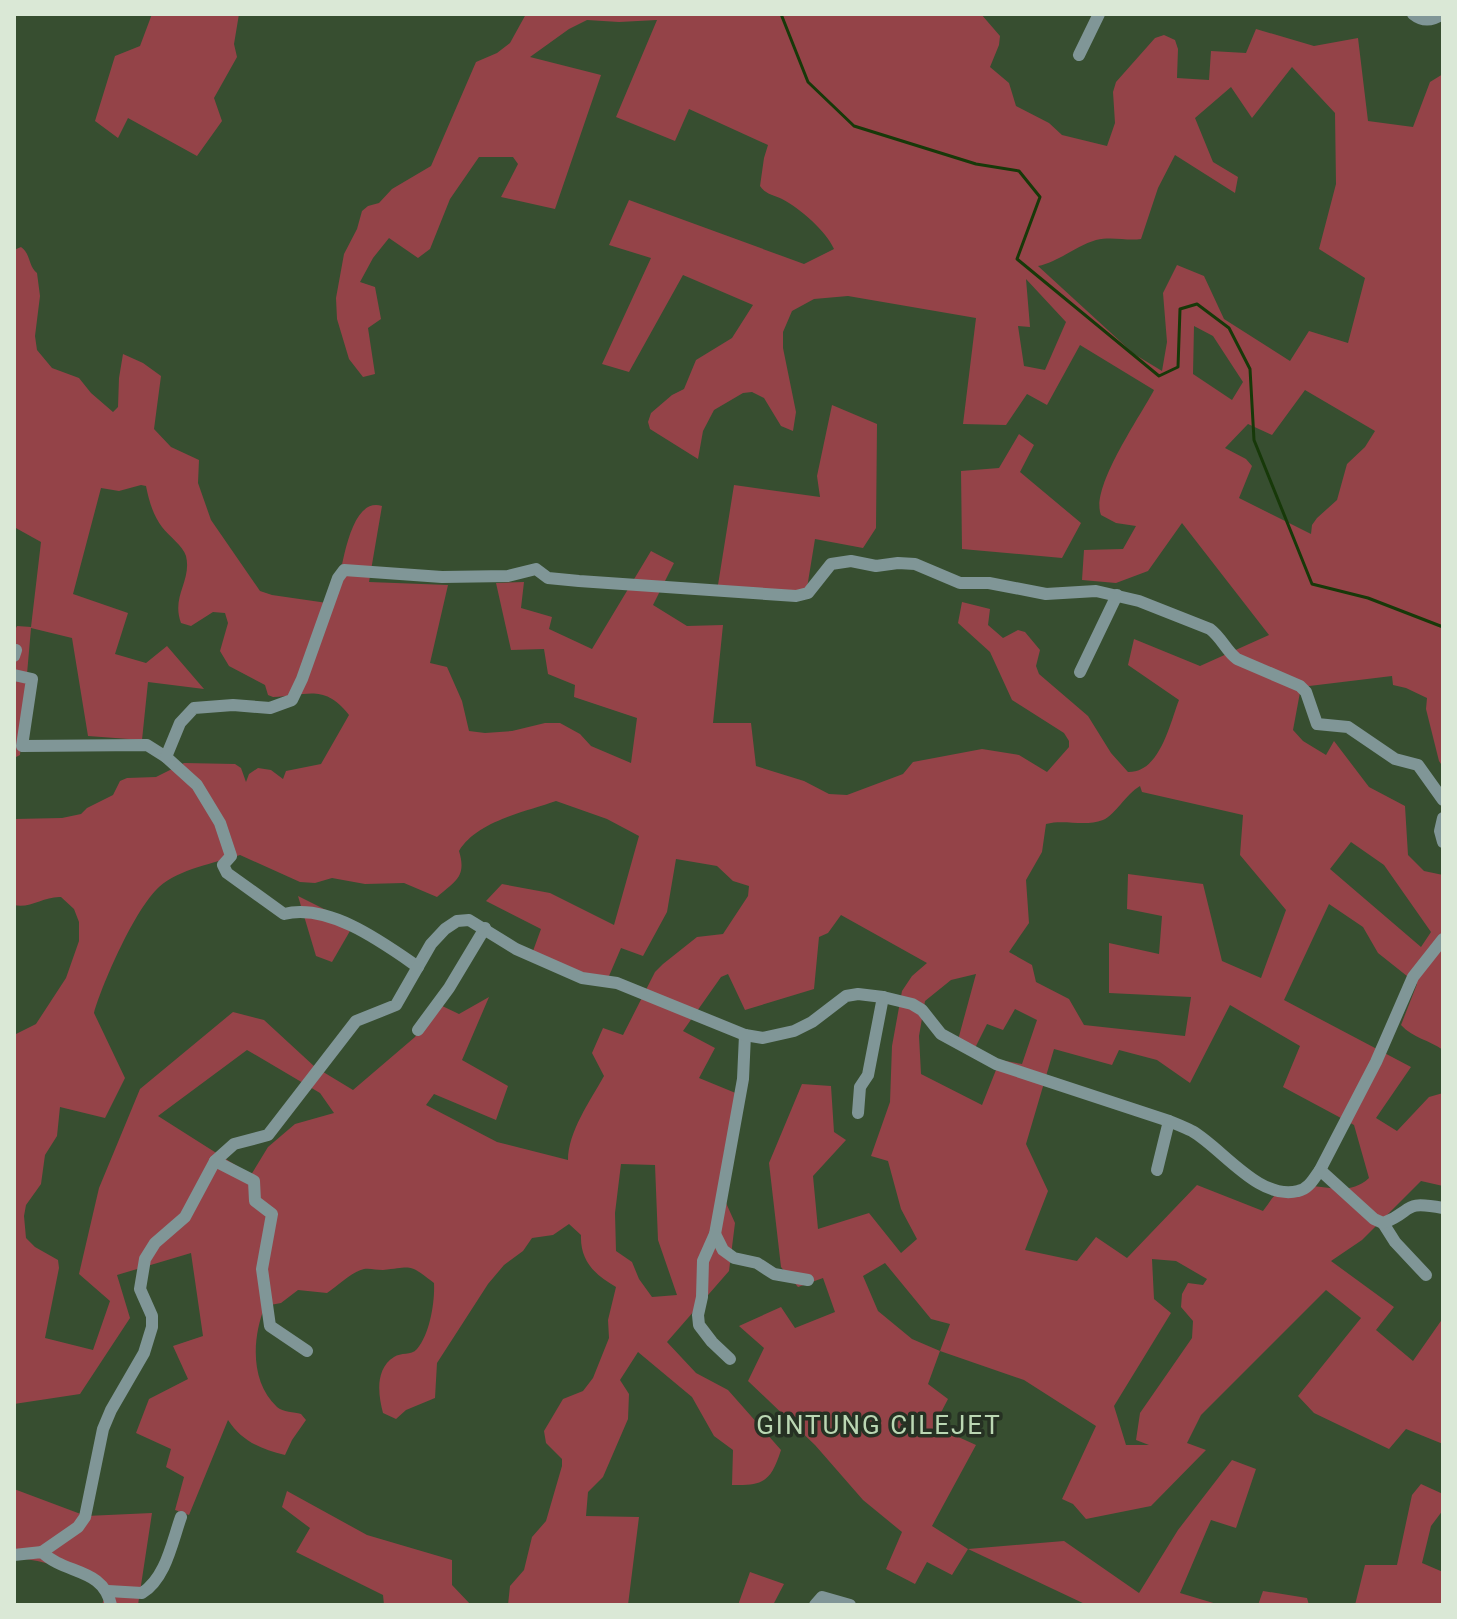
<svg xmlns="http://www.w3.org/2000/svg" width="1457" height="1619" font-family="Roboto,sans-serif">
<style>
.green{fill:#944348;fill-rule:evenodd}
.lines{fill:none;stroke-linecap:round;stroke-linejoin:round}
.stream{stroke:#173909;stroke-width:3}
.minor{stroke:#809697;stroke-width:12}
.labels{text-anchor:middle;stroke-width:7;stroke-linejoin:round;paint-order:stroke}
.quarter-label{font-size:26px;letter-spacing:2px;fill:#bbd7b3;stroke:#263123}
</style>
<rect width="100%" height="100%" fill="#374e30"/>
<!-- green -->
<g class="green">
<polygon points="152,14 239,14 234,44 237,57 214,98 222,121 197,156 128,118 118,138 95,121 115,56 140,46"/>
<path d="M 526,14 L 981,14 L 1000,36 L 999,45 L 990,67 L 1009,83 L 1016,106 L 1049,123 L 1062,135 L 1107,146 L 1115,123 L 1113,92 L 1116,82 L 1155,38 L 1164,35 L 1175,40 L 1178,49 L 1177,78 L 1209,80 L 1211,51 L 1246,53 L 1256,29 L 1314,46 L 1358,38 L 1368,121 L 1413,127 L 1430,82 L 1443,74 L 1443,767 L 1439,761 L 1426,709 L 1427,698 L 1406,688 L 1393,685 L 1392,676 L 1301,687 L 1293,730 L 1303,741 L 1326,755 L 1334,741 L 1369,787 L 1405,806 L 1408,855 L 1424,871 L 1443,875 L 1443,1050 C 1429,1040 1413,1038 1401,1025 L 1417,984 L 1378,953 L 1363,927 L 1329,904 L 1284,1000 L 1411,1067 L 1376,1118 L 1397,1131 L 1429,1097 L 1443,1093 L 1443,1186 L 1421,1181 L 1362,1240 L 1331,1261 L 1394,1307 L 1376,1330 L 1413,1361 L 1443,1318 L 1443,1444 L 1406,1429 L 1389,1449 L 1314,1413 L 1298,1396 L 1361,1318 L 1326,1290 L 1201,1415 L 1187,1443 L 1206,1450 L 1151,1506 L 1086,1519 L 1073,1504 L 1062,1499 L 1096,1426 L 1024,1380 L 940,1351 L 928,1384 L 948,1399 L 934,1426 L 976,1445 L 932,1526 L 968,1549 L 1064,1541 L 1139,1593 L 1178,1530 L 1232,1460 L 1256,1469 L 1236,1528 L 1211,1520 L 1180,1593 L 1220,1605 L 1087,1605 L 968,1549 L 952,1575 L 927,1562 L 915,1584 L 886,1569 L 902,1532 L 863,1500 L 815,1445 L 748,1381 L 764,1348 L 739,1326 L 781,1307 L 795,1328 L 835,1312 L 823,1278 L 798,1287 L 781,1267 L 769,1163 L 802,1084 L 831,1086 L 834,1132 L 846,1140 L 813,1176 L 818,1229 L 869,1213 L 901,1253 L 917,1239 L 901,1209 L 888,1161 L 871,1156 L 890,1102 L 892,1046 L 902,991 L 912,976 L 927,963 L 841,915 L 828,933 L 819,937 L 814,989 L 745,1010 L 728,974 L 721,977 L 683,1031 L 715,1048 L 699,1078 L 738,1094 L 724,1152 L 722,1194 L 735,1223 L 729,1271 L 667,1342 L 696,1373 L 728,1390 L 781,1450 C 771,1481 764,1486 732,1485 L 733,1450 L 714,1436 L 692,1397 L 638,1352 L 620,1380 L 629,1394 L 628,1419 L 603,1477 L 588,1492 L 586,1516 L 639,1517 L 628,1605 L 508,1605 L 510,1586 L 524,1570 L 532,1537 L 546,1521 L 562,1466 L 562,1459 L 546,1443 L 544,1431 L 563,1399 L 583,1391 L 593,1378 L 609,1338 L 608,1320 L 616,1287 C 595,1275 580,1261 581,1235 L 569,1224 L 553,1235 L 532,1238 L 523,1251 L 504,1265 L 488,1284 L 437,1363 L 435,1398 L 406,1410 L 396,1419 L 383,1413 C 378,1394 375,1369 394,1357 C 401,1352 411,1356 417,1349 C 430,1334 435,1301 434,1283 C 408,1263 413,1267 383,1270 C 376,1270 370,1268 364,1269 C 351,1272 338,1286 327,1293 L 298,1290 L 281,1303 L 265,1306 C 252,1338 250,1382 277,1407 C 283,1412 294,1412 301,1414 L 306,1420 L 292,1440 L 285,1455 C 260,1449 242,1441 228,1420 L 189,1515 L 175,1510 L 184,1477 L 166,1467 L 171,1449 L 136,1433 L 149,1399 L 188,1379 L 173,1346 L 203,1336 L 191,1253 L 117,1275 L 130,1318 L 80,1394 L 14,1404 L 14,1035 L 36,1024 L 66,978 L 79,941 L 79,922 L 74,909 L 61,897 C 44,896 30,909 14,905 L 14,819 L 62,818 L 81,814 L 87,808 L 113,795 L 120,781 L 127,778 L 156,777 L 184,763 L 235,764 L 241,768 L 246,782 L 249,774 L 258,768 L 271,770 L 283,779 L 286,771 L 321,764 L 349,715 C 323,682 305,697 273,697 L 268,695 L 265,685 L 229,666 L 220,651 L 228,623 L 225,613 L 213,612 L 191,626 L 181,623 C 171,596 192,581 186,556 C 183,546 169,536 162,527 C 153,515 149,501 146,486 L 141,485 L 119,491 L 101,488 L 73,594 L 128,613 L 115,654 L 146,663 L 167,646 L 204,689 L 148,682 L 142,740 L 88,736 L 72,638 L 31,628 L 20,755 L 14,758 L 14,632 L 17,626 L 31,627 L 41,542 L 14,527 L 14,250 L 21,247 C 31,254 28,266 37,273 L 40,296 L 35,336 L 37,350 L 52,368 L 79,378 L 91,393 L 113,412 L 118,407 L 119,378 L 123,354 L 143,363 L 161,376 L 154,429 L 171,447 L 199,460 L 198,483 L 211,520 L 260,591 L 272,595 L 334,604 C 341,581 347,495 382,506 L 369,582 L 448,585 L 430,663 L 447,667 L 462,701 L 469,731 L 485,733 L 512,731 L 545,723 L 560,723 L 580,734 L 591,746 L 631,763 L 637,718 L 574,697 L 575,685 L 548,674 L 544,649 L 511,650 L 496,583 L 524,582 L 521,608 L 552,617 L 549,629 L 592,649 L 651,551 L 674,563 L 653,605 L 687,626 L 723,625 L 713,723 L 751,723 L 756,766 L 804,781 L 829,794 L 847,795 L 903,774 L 913,762 L 982,749 L 1019,755 L 1047,772 L 1069,747 L 1069,741 L 1064,733 L 1012,700 L 990,652 L 958,623 L 962,602 L 990,609 L 988,625 L 1003,638 L 1018,630 L 1025,632 L 1040,650 L 1036,666 L 1039,674 L 1088,716 L 1111,753 L 1128,772 C 1160,773 1170,723 1179,700 L 1128,665 L 1134,639 L 1200,666 L 1269,635 L 1182,523 L 1148,571 L 1116,583 L 1082,580 L 1084,550 L 1123,549 L 1136,526 L 1116,523 L 1101,515 C 1090,488 1140,417 1154,390 L 1080,345 L 1047,405 L 1027,394 L 1006,425 L 963,424 L 976,318 L 848,296 L 814,299 L 792,311 L 783,332 L 783,348 L 796,412 L 793,431 L 781,426 L 764,398 L 752,392 L 743,393 L 714,410 L 703,431 L 698,459 L 650,429 L 648,422 L 651,413 L 672,395 L 684,389 L 696,360 L 732,338 L 753,305 L 683,275 L 629,372 L 602,364 L 651,258 L 609,245 L 629,200 L 804,264 L 834,249 C 826,231 801,209 782,199 C 774,195 766,195 760,186 L 764,158 L 768,145 L 689,109 L 675,141 L 616,117 L 657,20 L 619,22 L 587,20 L 569,29 L 530,57 L 601,75 L 555,209 L 501,197 L 518,164 L 513,157 L 479,157 L 450,199 L 430,249 L 418,258 L 389,238 L 373,258 L 360,282 L 375,287 L 381,319 L 368,328 L 375,374 L 363,377 L 349,359 L 337,319 L 336,298 L 344,254 L 357,229 L 362,211 L 368,206 L 379,203 L 392,189 L 431,166 L 476,62 L 497,53 L 510,43 ZM 1292,67 L 1335,113 L 1336,184 L 1319,249 L 1365,278 L 1348,343 L 1309,331 L 1290,361 L 1224,319 L 1204,276 L 1177,265 L 1163,293 L 1167,342 L 1162,371 L 1134,354 L 1038,266 C 1058,262 1076,246 1096,240 C 1112,236 1126,241 1141,239 L 1158,188 L 1175,155 L 1235,193 L 1238,177 L 1213,162 L 1195,118 L 1231,87 L 1252,118 ZM 1026,279 L 1066,322 L 1045,370 L 1024,366 L 1018,326 L 1030,327 ZM 1194,326 L 1213,336 L 1243,382 L 1232,400 L 1193,374 ZM 1305,390 L 1375,431 L 1365,447 L 1347,464 L 1337,500 L 1317,518 L 1312,525 L 1311,534 L 1239,498 L 1252,466 L 1246,459 L 1225,448 L 1248,424 L 1272,435 ZM 1140,786 L 1142,792 L 1243,815 L 1240,855 L 1286,910 L 1261,978 L 1222,961 L 1203,884 L 1128,874 L 1127,909 L 1162,916 L 1159,954 L 1109,943 L 1109,993 L 1191,997 L 1185,1036 L 1084,1025 L 1069,999 L 1036,982 L 1032,965 L 1009,952 L 1029,923 L 1026,880 L 1042,852 L 1046,824 C 1065,819 1084,827 1103,820 C 1115,815 1126,794 1140,786 ZM 556,801 L 607,819 L 639,836 L 614,925 L 550,893 L 502,884 L 486,901 L 541,929 L 533,951 L 606,983 L 621,948 L 643,956 L 667,912 L 676,859 L 717,866 L 733,881 L 749,886 L 748,896 L 723,934 L 697,937 L 663,964 L 655,972 L 623,1035 L 603,1028 L 592,1053 L 604,1076 C 590,1101 568,1132 568,1160 L 497,1142 L 426,1105 L 434,1094 L 496,1120 L 508,1086 L 462,1060 L 489,997 L 459,1014 L 438,1004 L 415,1037 L 353,1090 L 315,1067 L 264,1020 L 233,1012 L 140,1089 L 99,1188 L 79,1274 L 110,1301 L 93,1350 L 45,1338 L 59,1268 L 58,1260 L 35,1247 L 26,1238 L 24,1216 L 26,1205 L 41,1184 L 45,1155 L 57,1136 L 60,1107 L 105,1118 L 125,1078 L 94,1013 C 103,982 135,909 159,887 C 179,869 215,863 240,855 L 300,882 L 315,883 L 332,878 L 365,884 L 404,883 L 437,897 C 455,881 467,877 459,851 C 477,821 525,812 556,801 ZM 1351,842 L 1384,865 L 1431,932 L 1421,947 L 1330,869 ZM 976,974 L 958,1040 L 975,1048 L 987,1024 L 1003,1030 L 1015,1009 L 1037,1020 L 1022,1064 L 1000,1060 L 982,1105 L 921,1074 L 919,1036 L 925,1001 L 951,980 ZM 1230,1005 L 1300,1046 L 1283,1087 L 1354,1125 L 1369,1178 C 1342,1203 1313,1174 1279,1192 C 1273,1195 1268,1205 1263,1211 L 1197,1185 L 1127,1258 L 1096,1237 L 1077,1261 L 1025,1250 L 1048,1191 L 1026,1144 L 1054,1049 L 1112,1065 L 1119,1050 L 1157,1060 L 1190,1083 ZM 247,1050 L 320,1093 L 334,1113 L 295,1124 L 268,1147 L 251,1175 L 158,1116 ZM 621,1164 L 655,1165 L 658,1240 L 677,1295 L 652,1297 L 639,1279 L 632,1262 L 616,1251 L 615,1213 ZM 1152,1259 L 1176,1261 L 1207,1279 L 1203,1285 L 1188,1283 L 1182,1294 L 1181,1307 L 1193,1321 L 1192,1338 L 1140,1413 L 1136,1440 L 1149,1445 L 1126,1445 L 1114,1406 L 1171,1313 L 1154,1299 ZM 885,1263 L 931,1319 L 950,1324 L 940,1351 L 912,1339 L 878,1311 L 863,1276 Z"/>
<polygon points="832,405 877,424 876,528 863,548 815,539 807,588 798,595 718,585 734,485 820,497 817,476"/>
<polygon points="1019,434 1034,445 1020,472 1081,523 1062,558 962,549 961,471 999,468"/>
<polygon points="298,896 354,924 332,962 316,956"/>
<polygon points="1421,1484 1443,1494 1443,1510 1431,1526 1422,1563 1443,1572 1443,1605 1355,1605 1365,1565 1397,1565 1412,1495"/>
<path d="M 14,1489 L 86,1516 L 152,1513 L 138,1605 L 102,1605 L 105,1595 C 84,1573 43,1559 14,1558 Z"/>
<polygon points="287,1491 367,1535 452,1560 452,1585 471,1605 384,1605 383,1595 296,1552 310,1528 282,1507"/>
<polygon points="750,1572 784,1584 773,1605 738,1605"/>
<polygon points="1263,1591 1307,1598 1309,1605 1258,1605"/>
</g>
<g class="lines">
<!-- stream -->
<polyline class="stream" points="781,14 808,82 854,126 976,164 1019,171 1040,197 1017,259 1159,376 1178,367 1180,309 1197,304 1229,328 1250,369 1254,440 1312,584 1368,598 1443,627"/>
<!-- minor -->
<g class="minor">
<path d="M 1413,14 C 1423,22 1432,21 1442,14"/>
<polyline points="1079,55 1099,14"/>
<polyline points="14,656 16,650"/>
<polyline points="1080,672 1117,595"/>
<path d="M 14,675 L 32,679 L 22,746 L 147,745 L 166,757 L 197,785 L 220,823 L 231,856 L 223,865 L 227,873 L 284,914 C 329,903 382,942 418,967"/>
<path d="M 166,757 L 180,723 L 194,708 L 233,705 L 270,708 L 292,700 L 302,679 L 338,578 L 344,570 L 442,577 L 508,576 L 536,569 L 548,578 L 579,581 L 796,596 L 808,593 L 831,564 L 851,561 L 876,566 L 898,563 L 915,564 L 960,583 L 989,583 L 1046,594 L 1096,591 L 1139,601 L 1210,629 C 1222,638 1226,651 1237,659 L 1300,686 L 1306,692 L 1317,724 L 1348,727 L 1395,759 L 1418,765 L 1443,800"/>
<polyline points="1443,818 1440,831 1443,842"/>
<polyline points="418,1030 449,988 485,928"/>
<polyline points="858,1113 860,1087 868,1075 883,997"/>
<polyline points="215,1161 254,1181 255,1201 272,1214 262,1269 270,1326 307,1351"/>
<polyline points="1157,1170 1169,1121"/>
<polyline points="1320,1170 1376,1062 1413,977 1443,939"/>
<polyline points="1383,1223 1395,1242 1426,1275"/>
<polyline points="715,1234 723,1250 734,1258 757,1263 774,1274 808,1280"/>
<polyline points="730,1359 712,1342 699,1325 698,1315 702,1297 703,1261 715,1234 743,1079 745,1035"/>
<path d="M 42,1552 L 78,1527 L 85,1517 L 103,1429 L 111,1410 L 144,1353 L 152,1327 L 152,1316 L 140,1289 L 145,1259 L 155,1243 L 185,1217 L 215,1161 L 234,1144 L 268,1135 L 356,1021 L 396,1005 L 431,944 L 445,929 L 457,921 L 469,920 L 516,949 L 582,978 L 617,983 L 745,1035 L 763,1038 L 794,1031 L 812,1022 L 846,996 L 858,994 L 883,997 L 912,1004 L 922,1010 L 941,1034 L 996,1064 L 1169,1121 C 1176,1124 1184,1127 1192,1131 C 1222,1148 1259,1201 1298,1191 C 1309,1189 1314,1178 1320,1170 L 1374,1219 L 1383,1223 C 1415,1211 1400,1200 1443,1208"/>
<path d="M 14,1555 L 42,1552 C 65,1575 103,1567 111,1605"/>
<path d="M 108,1591 L 142,1593 C 166,1578 172,1542 181,1517"/>
<polyline points="815,1605 822,1597 850,1605"/>
</g>
</g>
<g class="labels">
<!-- quarter labels -->
<g class="quarter-label">
<text x="879" y="1434">GINTUNG CILEJET</text>
</g>
</g>
<!-- border -->
<rect width="1457" height="1619" fill="none" stroke="#dae8d6" stroke-width="32"/>
</svg>
